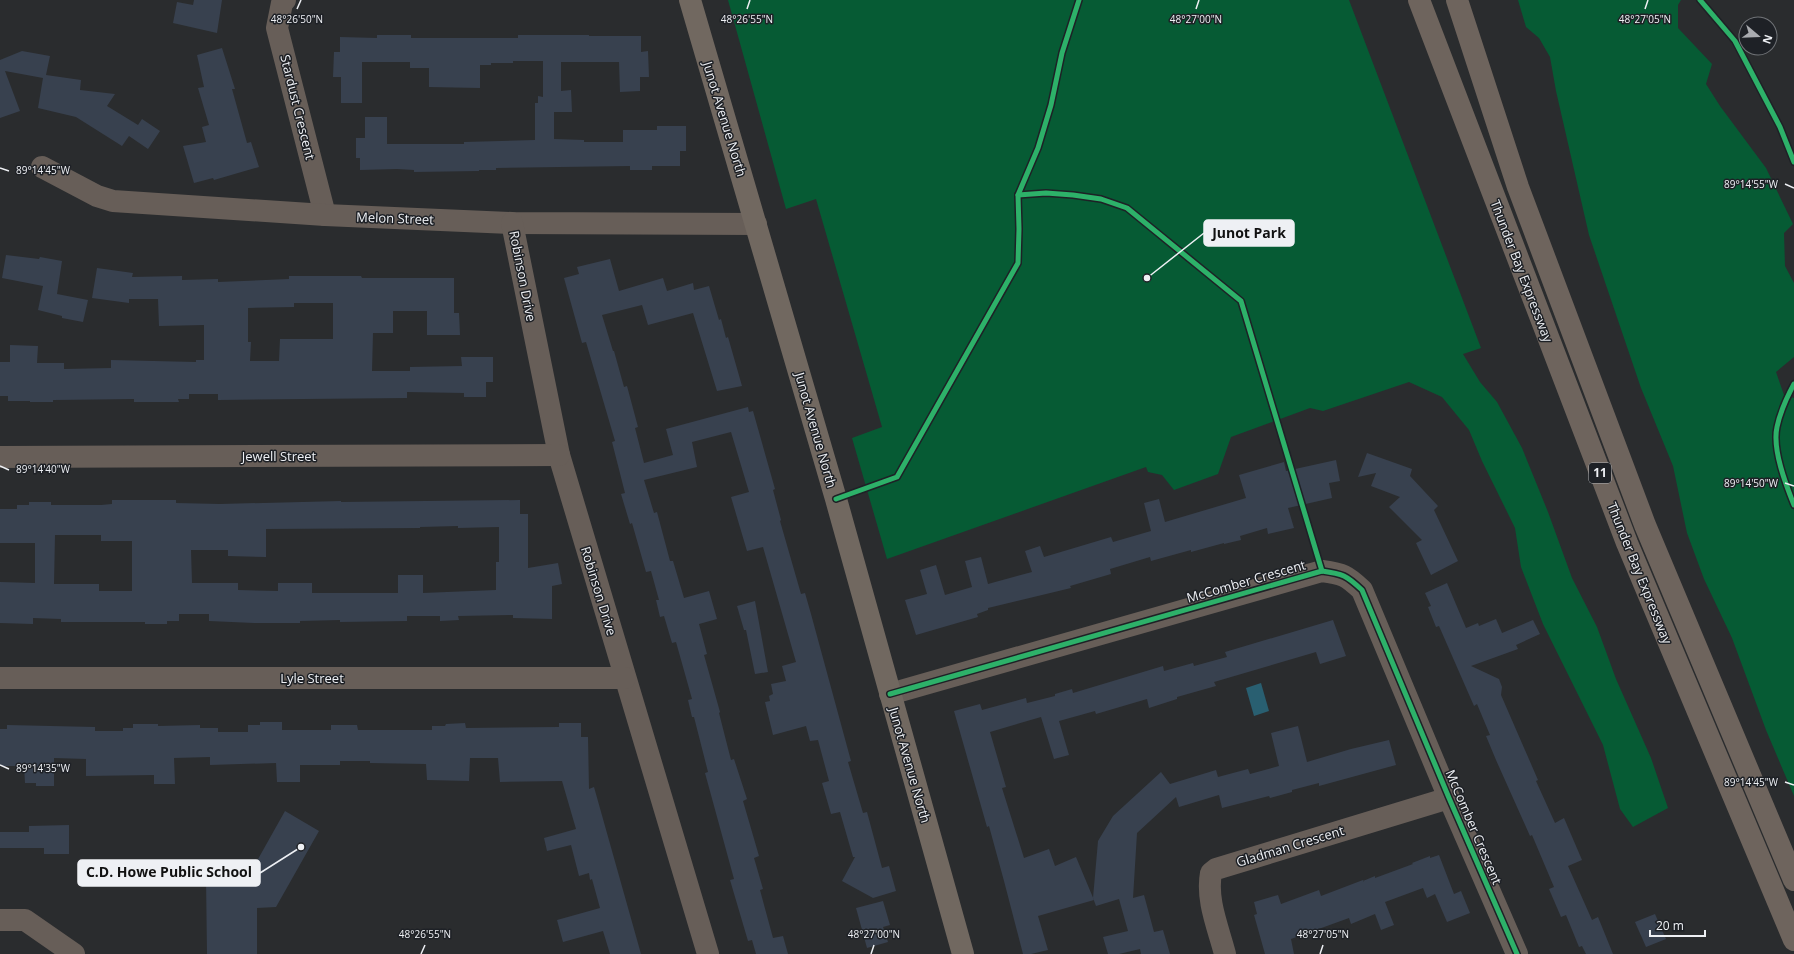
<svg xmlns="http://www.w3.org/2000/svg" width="1794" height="954" font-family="'Open Sans',sans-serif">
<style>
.green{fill:#065b34}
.water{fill:#295f71}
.building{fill:#38414f;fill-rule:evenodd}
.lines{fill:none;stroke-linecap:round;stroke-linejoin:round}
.minor{stroke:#675e58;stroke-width:22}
.major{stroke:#716860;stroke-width:22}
.highway{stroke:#6e645d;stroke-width:22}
.cycleway-casing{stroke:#1e2126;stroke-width:8}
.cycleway{stroke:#2db169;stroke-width:5}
.ticks{fill:none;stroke:#eef0f4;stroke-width:1.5}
.labels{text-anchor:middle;stroke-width:3;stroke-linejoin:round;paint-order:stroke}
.shield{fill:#1e2126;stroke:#b0b2b6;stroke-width:1}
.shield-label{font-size:12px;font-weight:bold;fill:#eef0f4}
.street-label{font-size:13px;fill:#eef0f4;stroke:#1e2126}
.ticks-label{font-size:10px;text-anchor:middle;fill:#eef0f4;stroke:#1e2126;stroke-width:3;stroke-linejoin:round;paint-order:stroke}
.leader{fill:none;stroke:#eef0f4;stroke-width:1.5}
.callout-dot{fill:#eef0f4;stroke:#1e2126;stroke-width:1.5}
.callout{fill:#eef0f4;stroke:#eef0f4;stroke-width:1.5}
.callout-label{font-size:14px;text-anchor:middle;font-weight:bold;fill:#111}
</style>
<rect width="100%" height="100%" fill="#2a2c2e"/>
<!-- green -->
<g class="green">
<polygon points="728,0 1349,0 1481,348 1463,354 1480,382 1497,402 1522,448 1548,512 1572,578 1597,627 1616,679 1651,758 1668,808 1633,827 1620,809 1603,745 1543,624 1521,567 1515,528 1482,461 1469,430 1442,397 1409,382 1323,411 1310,408 1231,437 1218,474 1174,490 1162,475 1148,472 1146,467 887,559 852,438 882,427 816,199 786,209"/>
<polygon points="1518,0 1681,0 1678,5 1678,28 1712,64 1706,84 1720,106 1766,168 1793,224 1784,233 1785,266 1794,283 1794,357 1776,372 1784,395 1794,398 1794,796 1766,730 1732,638 1704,579 1687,533 1673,466 1641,388 1589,235 1556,91 1550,57 1539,38 1526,27"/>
</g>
<!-- water -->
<polygon class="water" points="1261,683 1269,711 1254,716 1246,688"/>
<!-- building -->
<g class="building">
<polygon points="194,0 222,0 217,33 173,23 177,2 193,5"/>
<polygon points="377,35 411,35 411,38 518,38 518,35 589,35 589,36 641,36 641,52 648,51 649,77 640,77 640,91 620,92 619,62 561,62 561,91 571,90 572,112 554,112 554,139 584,140 584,142 623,142 623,130 657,130 657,126 686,126 686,151 680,151 680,166 652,166 652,170 630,170 630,166 496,168 496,170 479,170 479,171 414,172 414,170 397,169 360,170 360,158 356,158 356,138 365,138 365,117 387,117 387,144 464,144 464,142 535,140 535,103 538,103 538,96 543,97 543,61 513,61 513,63 491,63 491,65 480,65 480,88 429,87 429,68 410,68 410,62 362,62 362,103 341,103 341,77 333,77 334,52 340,52 340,37 377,38"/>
<polygon points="222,48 235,89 232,89 247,143 251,142 259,167 214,180 213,178 194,183 183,146 206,142 202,127 209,125 198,88 204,87 197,55"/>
<polygon points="22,51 50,56 46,75 81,80 80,90 115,94 107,106 138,125 142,119 160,131 148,149 129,136 122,146 76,117 38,108 43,78 5,71 20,111 0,118 0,60"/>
<polygon points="6,255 39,259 40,257 62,261 57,294 88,300 83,322 62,318 62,316 38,310 43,286 2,278"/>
<polygon points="610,259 619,291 663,278 667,291 693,283 694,290 709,286 719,320 721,319 726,338 728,337 742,386 717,391 693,313 648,325 642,305 602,315 613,351 614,351 624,387 627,386 638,427 635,428 644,463 673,455 666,429 748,407 749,412 753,411 775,489 773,490 781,520 780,521 801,594 805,593 811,614 851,761 848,762 863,813 867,812 882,868 889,866 896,891 873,898 842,881 855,857 853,857 840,812 831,814 822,783 829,781 818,740 810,741 806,726 773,735 765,702 770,701 769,696 773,694 771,684 786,681 782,666 796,662 763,547 747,551 731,497 749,492 731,432 692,442 697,467 644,480 654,513 657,512 670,561 673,561 684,598 709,591 717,619 699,624 707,654 704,655 720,712 719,713 731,760 734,759 747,799 743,801 759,856 754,858 763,889 760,890 773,938 783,936 788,954 756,954 752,940 748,941 730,880 734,879 705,773 708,772 694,717 692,717 688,700 692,699 676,642 672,643 664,616 660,617 656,600 659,600 651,571 646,572 632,523 630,524 621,494 625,493 612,442 615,441 586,342 582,343 564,278 579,274 577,267"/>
<path d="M 97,268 L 133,273 L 132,277 L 182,276 L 182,280 L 218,279 L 218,282 L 289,279 L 289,276 L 361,276 L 362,278 L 454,278 L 454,313 L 459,313 L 460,335 L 427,335 L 427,311 L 393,311 L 393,333 L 373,333 L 372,371 L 410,371 L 410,367 L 462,366 L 461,357 L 493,357 L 493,382 L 486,382 L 486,397 L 464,397 L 464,393 L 407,392 L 407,398 L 218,400 L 218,394 L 189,394 L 189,399 L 178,399 L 179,402 L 134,402 L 134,399 L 53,400 L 53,402 L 30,402 L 30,401 L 8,401 L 8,396 L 0,396 L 0,362 L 10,362 L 10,345 L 38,346 L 37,363 L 64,363 L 64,369 L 111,368 L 111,360 L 196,362 L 196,360 L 204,360 L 204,325 L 159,326 L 158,299 L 129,299 L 129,303 L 92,298 ZM 294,303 L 333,303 L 333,339 L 280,339 L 279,361 L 250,361 L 251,342 L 248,342 L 248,308 L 294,307 Z"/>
<polygon points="1367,453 1412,469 1410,476 1438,506 1434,510 1458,561 1431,575 1416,543 1422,540 1389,507 1400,497 1371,486 1376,473 1358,477"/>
<polygon points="1336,460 1340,481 1329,483 1332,498 1288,508 1294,528 1268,534 1267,528 1240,536 1241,540 1224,544 1224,543 1191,552 1191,550 1151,561 1150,557 1110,569 1111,574 1070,586 1071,588 988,608 988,610 977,614 978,617 916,635 905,600 927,594 920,570 936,565 945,595 972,587 965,561 981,557 988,584 1032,572 1025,551 1040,546 1044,557 1111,537 1113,542 1151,531 1144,503 1159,499 1165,522 1246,498 1239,475 1284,462 1286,471"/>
<path d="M 112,500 L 176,500 L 176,503 L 220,504 L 341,501 L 341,502 L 520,500 L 520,514 L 528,514 L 528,568 L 558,563 L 562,584 L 552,586 L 552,619 L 513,618 L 513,615 L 458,616 L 459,620 L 440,621 L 440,616 L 407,616 L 407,621 L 340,622 L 340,620 L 300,621 L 300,623 L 254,623 L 209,621 L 209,614 L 179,614 L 179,621 L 167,621 L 167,624 L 145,624 L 145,622 L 61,622 L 61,619 L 33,618 L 33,624 L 0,623 L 0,582 L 35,583 L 35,543 L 0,543 L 0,509 L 17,509 L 17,505 L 29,505 L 29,502 L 51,502 L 51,505 L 101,505 L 112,504 ZM 458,526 L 458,528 L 499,527 L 499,562 L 496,562 L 496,590 L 423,593 L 423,575 L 398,575 L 398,593 L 312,593 L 312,583 L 278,583 L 278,591 L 238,590 L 238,583 L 192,583 L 191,550 L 228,550 L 228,556 L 266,557 L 266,529 L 420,528 L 420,527 ZM 55,535 L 101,535 L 101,541 L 132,541 L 132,591 L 99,591 L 99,584 L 54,584 Z"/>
<polygon points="1447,583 1466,628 1478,623 1479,626 1496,619 1502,633 1533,620 1540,634 1516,645 1518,649 1471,666 1499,679 1502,687 1501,695 1538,780 1536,781 1555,823 1564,818 1582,860 1568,866 1592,920 1598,917 1613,954 1586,954 1582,946 1579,947 1566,915 1561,917 1549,889 1554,887 1532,835 1530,836 1496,760 1486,736 1490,735 1477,704 1474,706 1439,626 1436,627 1428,607 1431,606 1425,593"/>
<polygon points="755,601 768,672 755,674 746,630 744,630 737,606"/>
<polygon points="1333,620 1346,656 1320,664 1316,652 1214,682 1216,686 1177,697 1177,699 1149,708 1147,699 1096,714 1095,711 1059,721 1069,755 1054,759 1041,717 990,732 1006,787 1002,788 1024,858 1049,849 1055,866 1076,857 1094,900 1038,916 1048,950 1031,954 1023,954 1004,881 989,826 987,827 954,711 980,704 982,710 1026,698 1027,703 1055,696 1055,694 1072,689 1073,693 1163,666 1164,671 1193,663 1194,666 1227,657 1225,652"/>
<polygon points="260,722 282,722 282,730 331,730 331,725 357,725 358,730 432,730 432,726 445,726 446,724 465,723 466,728 559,727 559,723 581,723 581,737 588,737 589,789 594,787 641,954 610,954 603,931 563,942 557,920 600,908 592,879 590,880 589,873 579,876 571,845 547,851 544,838 576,829 562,781 500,782 498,758 470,758 469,781 427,780 426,764 370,763 370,761 340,761 340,765 300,765 300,782 277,782 276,763 210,765 210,757 174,758 175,784 154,784 154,775 86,776 86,759 54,758 54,786 36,786 36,783 25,783 24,766 0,766 0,729 7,729 7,725 95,727 95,731 123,731 123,728 133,728 133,724 158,724 158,726 200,725 200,728 218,728 218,732 248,732 248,725 260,725"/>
<polygon points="1298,726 1307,762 1351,749 1389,740 1396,765 1319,786 1319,783 1292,790 1292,792 1270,798 1269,796 1222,808 1219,795 1179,807 1176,797 1137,833 1133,898 1144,895 1154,932 1163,930 1170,954 1141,954 1140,949 1119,954 1108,954 1103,937 1128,931 1119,899 1096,906 1093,898 1098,841 1113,816 1161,772 1170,784 1216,770 1218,777 1248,769 1250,774 1279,766 1271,733"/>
<polygon points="285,811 319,831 276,907 257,908 257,954 207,954 206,877 212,877 212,868 253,868"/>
<polygon points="69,825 69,854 44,854 44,848 0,848 0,832 29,832 29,826"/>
<polygon points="1439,855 1454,894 1461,891 1470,913 1447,922 1435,894 1427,898 1423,888 1385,902 1394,925 1381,930 1375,914 1351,924 1349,918 1291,939 1294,954 1265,954 1254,915 1257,914 1254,902 1278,895 1281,904 1319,890 1321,896 1363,880 1364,882 1363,881 1375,876 1375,878 1413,864 1412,863 1430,856 1430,858"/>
<polygon points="883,901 890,925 883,927 888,942 867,948 856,908"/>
<polygon points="1655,914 1666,939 1646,947 1635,922"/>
</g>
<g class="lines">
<!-- minor -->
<g class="minor">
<polyline points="285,0 282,3 277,28 325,215"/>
<polyline points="42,167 97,196 113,201 325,215 512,223 756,224"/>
<polyline points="512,223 559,455 708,954"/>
<polyline points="0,457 559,455"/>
<polyline points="0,678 625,678"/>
<path d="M 890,694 L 1322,571 C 1343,574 1346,575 1362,590 L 1449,798 L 1517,954"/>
<polyline points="0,920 25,920 74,954"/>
<path d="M 1225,954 C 1218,927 1206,900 1211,873 L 1216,869 L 1449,798"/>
</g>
<!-- major -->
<polyline class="major" points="690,0 836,499 963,954"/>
<!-- highway -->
<g class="highway">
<polyline points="1419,0 1627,543 1794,940"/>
<polyline points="1457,0 1518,187 1645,525 1794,880"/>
</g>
<defs>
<g id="cycleway">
<polyline points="1700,0 1735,41 1780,127 1794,162"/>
<polyline points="1018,195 1046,193 1073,195 1101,199 1127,208 1241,301 1322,571"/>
<path d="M 1794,384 C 1787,397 1780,413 1777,427 C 1772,449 1786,485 1794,505"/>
<polyline points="836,499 897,477 1018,263 1019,229 1018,195 1038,148 1051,105 1062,53 1079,0"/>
<path d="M 890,694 L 1322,571 C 1343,574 1346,575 1362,590 L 1449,798 L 1517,954"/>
</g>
</defs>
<!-- cycleway casing -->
<use href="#cycleway" class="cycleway-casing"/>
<!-- cycleway -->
<use href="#cycleway" class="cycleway"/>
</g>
<!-- ticks -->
<path class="ticks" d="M 297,9 L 301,0M 747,9 L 750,0M 1196,9 L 1199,0M 1645,9 L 1648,0M 0,168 L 9,171M 1785,184 L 1794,188M 0,466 L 9,470M 1785,483 L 1794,486M 0,765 L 9,769M 1785,782 L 1794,785M 421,954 L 425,945M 871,954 L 874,945M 1320,954 L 1323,945"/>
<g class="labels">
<!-- shield labels -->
<rect class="shield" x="1589" y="463" width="22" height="20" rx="3"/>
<g class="shield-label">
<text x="1600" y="477">11</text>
</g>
<!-- street labels -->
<g class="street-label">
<text transform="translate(298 107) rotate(76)" y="5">Stardust Crescent</text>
<text transform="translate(725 119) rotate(73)" y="5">Junot Avenue North</text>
<text transform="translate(395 218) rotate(2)" y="5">Melon Street</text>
<text transform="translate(1522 271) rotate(69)" y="5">Thunder Bay Expressway</text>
<text transform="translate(523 276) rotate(79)" y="5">Robinson Drive</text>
<text transform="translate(816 430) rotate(74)" y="5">Junot Avenue North</text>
<text x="279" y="461">Jewell Street</text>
<text transform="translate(1640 573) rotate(68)" y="5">Thunder Bay Expressway</text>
<text transform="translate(1246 581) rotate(-16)" y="5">McComber Crescent</text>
<text transform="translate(599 591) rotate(73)" y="5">Robinson Drive</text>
<text x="312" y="683">Lyle Street</text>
<text transform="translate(910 765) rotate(74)" y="5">Junot Avenue North</text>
<text transform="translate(1474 827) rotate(67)" y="5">McComber Crescent</text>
<text transform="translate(1290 846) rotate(-17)" y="5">Gladman Crescent</text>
</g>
</g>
<g class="ticks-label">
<text x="297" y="23">48°26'50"N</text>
<text x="747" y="23">48°26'55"N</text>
<text x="1196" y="23">48°27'00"N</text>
<text x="1645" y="23">48°27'05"N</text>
<text x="43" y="174">89°14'45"W</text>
<text x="1751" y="188">89°14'55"W</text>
<text x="43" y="473">89°14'40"W</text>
<text x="1751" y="487">89°14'50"W</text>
<text x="43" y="772">89°14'35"W</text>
<text x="1751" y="786">89°14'45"W</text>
<text x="425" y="938">48°26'55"N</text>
<text x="874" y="938">48°27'00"N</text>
<text x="1323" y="938">48°27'05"N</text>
</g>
<!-- callouts -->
<path class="leader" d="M1147 278L1204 233M301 847L260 873"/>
<g class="callout-dot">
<circle cx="1147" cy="278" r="4"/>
<circle cx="301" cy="847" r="4"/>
</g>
<g class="callout">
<rect x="1204" y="220" width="90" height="26" rx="4"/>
<rect x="78" y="860" width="182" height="26" rx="4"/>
</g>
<g class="callout-label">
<text x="1249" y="238">Junot Park</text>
<text x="169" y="877">C.D. Howe Public School</text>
</g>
<!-- north arrow -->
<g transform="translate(1758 36) rotate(109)"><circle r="19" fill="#1e2126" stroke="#717478"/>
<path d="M0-3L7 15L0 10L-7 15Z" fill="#a9abaf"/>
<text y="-6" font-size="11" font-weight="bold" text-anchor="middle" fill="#eef0f4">N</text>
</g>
<!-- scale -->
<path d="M1650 930v6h55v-6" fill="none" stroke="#eef0f4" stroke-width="2"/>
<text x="1656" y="930" font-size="12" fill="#eef0f4" stroke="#1e2126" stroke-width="3" paint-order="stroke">20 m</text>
</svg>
